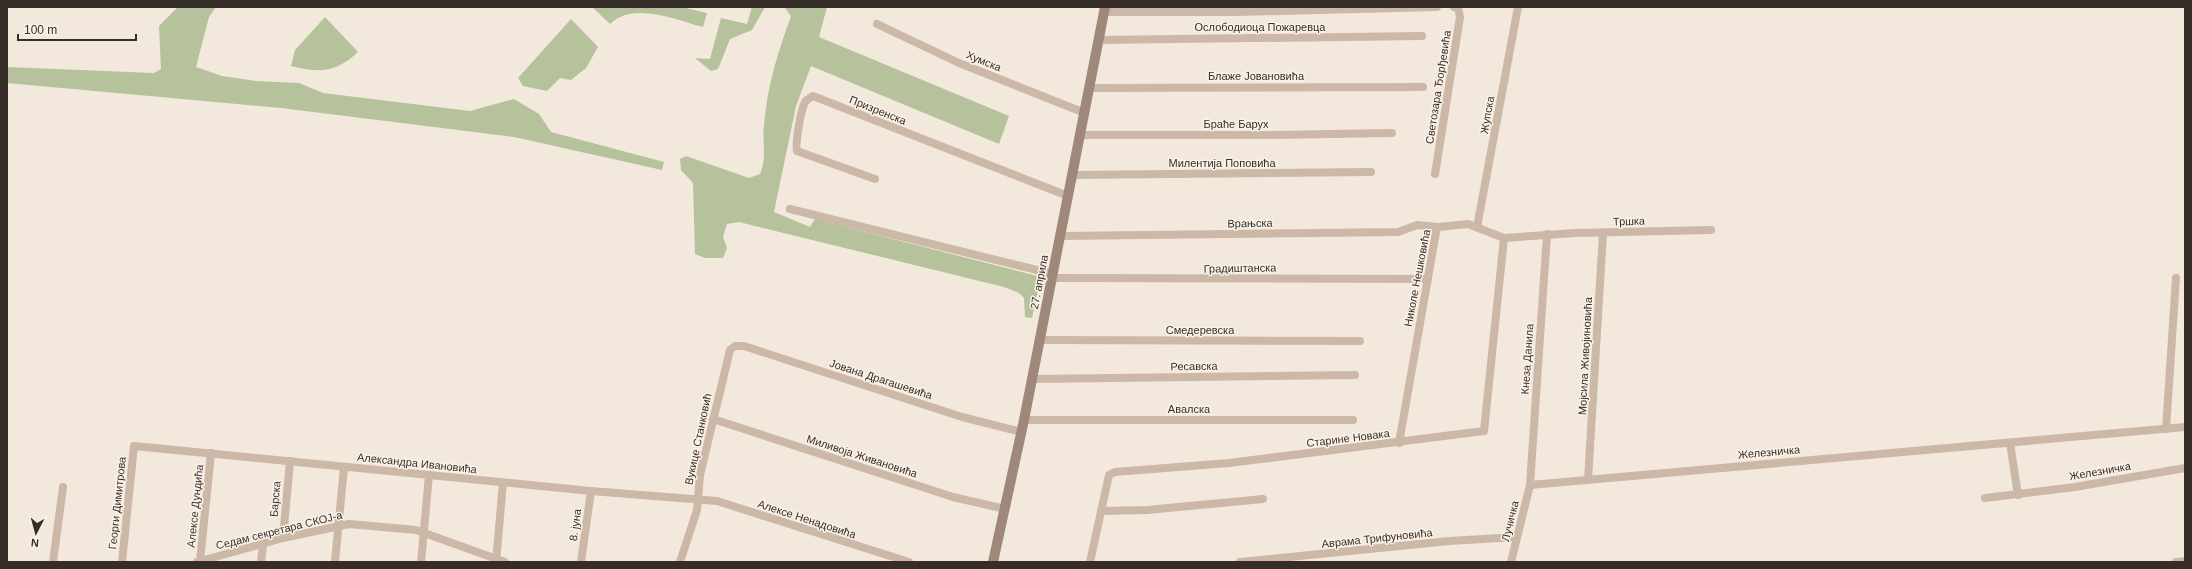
<svg xmlns="http://www.w3.org/2000/svg" width="2192" height="569" font-family="Arial,sans-serif">
<style>
.green{fill:#b5c29b}
.lines{fill:none;stroke-linecap:round;stroke-linejoin:round}
.street{stroke:#cbb8a7;stroke-width:8}
.secondary{stroke:#9f8779;stroke-width:10}
.labels{text-anchor:middle;stroke-width:3;stroke-linejoin:round;paint-order:stroke}
.street-label{font-size:11px;fill:#372d28;stroke:#faf2e8}
</style>
<rect width="100%" height="100%" fill="#f3e8dc"/>
<!-- green -->
<g class="green">
<polygon points="178,7 216,7 209,17 196,67 222,76 256,81 299,83 323,93 470,111 514,99 539,114 551,132 664,162 662,170 514,137 281,108 7,83 7,67 154,73 161,69 159,26"/>
<path d="M 592,7 L 682,7 L 707,13 L 703,27 C 676,20 633,1 610,24 Z"/>
<polygon points="752,7 765,7 752,30 730,39 718,69 711,71 695,58 710,59 721,18 747,24"/>
<path d="M 781,7 L 827,7 L 819,37 L 1009,116 L 999,144 L 811,66 L 796,106 L 774,212 L 810,227 L 815,219 L 1041,277 L 1032,318 L 1025,317 L 1024,298 L 1019,293 L 1004,287 L 739,222 L 727,224 L 723,237 L 727,248 L 723,258 L 705,258 L 695,254 L 693,183 L 681,170 L 680,159 L 686,156 L 749,178 L 760,174 C 767,159 762,141 764,125 C 767,87 778,52 791,16 L 785,8 Z"/>
<path d="M 325,17 L 358,52 C 336,73 319,73 291,66 L 295,50 Z"/>
<polygon points="571,19 598,47 586,68 571,80 560,78 547,91 523,86 518,78"/>
</g>
<g class="lines">
<!-- street -->
<g class="street">
<polyline points="1105,12 1236,12 1437,7"/>
<polyline points="877,24 959,63 1085,113"/>
<polyline points="1099,40 1422,36"/>
<polyline points="1090,88 1423,87"/>
<polyline points="1080,135 1273,135 1392,133"/>
<polyline points="1435,174 1460,17 1458,8 1454,7"/>
<polyline points="1073,175 1371,172"/>
<path d="M 875,179 L 797,151 C 795,144 801,109 805,102 C 807,99 810,98 813,96 L 1068,196"/>
<polyline points="790,209 1053,274"/>
<polyline points="1477,227 1518,7"/>
<polyline points="1060,236 1398,232 1417,225 1438,227"/>
<polyline points="1052,278 1428,279"/>
<polyline points="1040,340 1360,341"/>
<polyline points="1032,379 1355,375"/>
<polyline points="713,419 953,497 1005,509"/>
<polyline points="1024,420 1353,420"/>
<polyline points="2166,429 2176,278"/>
<polyline points="1399,443 1436,232 1438,227 1468,224 1504,238 1575,233 1711,230"/>
<polyline points="2010,443 2018,495"/>
<polyline points="1588,480 1603,233"/>
<polyline points="1530,485 2185,427"/>
<polyline points="1985,498 2075,487 2185,468"/>
<polyline points="1101,511 1147,510 1263,499"/>
<polyline points="283,538 290,461"/>
<polyline points="200,561 211,453"/>
<polyline points="53,562 63,487"/>
<polyline points="122,562 134,446 591,491 717,501 909,562"/>
<polyline points="197,562 283,538 349,524 416,530 505,562"/>
<polyline points="261,562 263,544"/>
<polyline points="335,562 344,467"/>
<polyline points="421,562 429,475"/>
<polyline points="496,562 503,483"/>
<polyline points="581,562 591,491"/>
<polyline points="680,562 697,510 700,475 730,350 735,346 744,346 962,417 1021,432"/>
<polyline points="1090,562 1109,475 1115,472 1229,463 1484,431 1504,238"/>
<polyline points="1240,562 1449,541 1517,537"/>
<polyline points="1511,562 1530,485 1547,234"/>
<polyline points="2176,562 2185,561"/>
</g>
<!-- secondary -->
<polyline class="secondary" points="993,562 1024,420 1105,7"/>
</g>
<g class="labels">
<!-- street labels -->
<g class="street-label">
<text x="1260" y="31">Ослободиоца Пожаревца</text>
<text transform="translate(984 61) rotate(22)" y="4">Хумска</text>
<text x="1256" y="80">Блаже Јовановића</text>
<text transform="translate(1438 87) rotate(-81)" y="4">Светозара Ђорђевића</text>
<text transform="translate(878 110) rotate(22)" y="4">Призренска</text>
<text transform="translate(1487 115) rotate(-80)" y="4">Жупска</text>
<text x="1236" y="128">Браће Барух</text>
<text x="1222" y="167">Милентија Поповића</text>
<text transform="translate(1629 221) rotate(-2)" y="4">Тршка</text>
<text transform="translate(1250 223) rotate(-1)" y="4">Врањска</text>
<text transform="translate(1240 268) rotate(-1)" y="4">Градиштанска</text>
<text transform="translate(1417 278) rotate(-79)" y="4">Николе Нешковића</text>
<text transform="translate(1039 282) rotate(-79)" y="4">27. априла</text>
<text x="1200" y="334">Смедеревска</text>
<text transform="translate(1585 356) rotate(-87)" y="4">Мојсила Живојиновића</text>
<text transform="translate(1527 359) rotate(-86)" y="4">Кнеза Данила</text>
<text transform="translate(1194 366) rotate(-1)" y="4">Ресавска</text>
<text transform="translate(881 379) rotate(18)" y="4">Јована Драгашевића</text>
<text x="1189" y="413">Авалска</text>
<text transform="translate(1348 438) rotate(-7)" y="4">Старине Новака</text>
<text transform="translate(698 439) rotate(-78)" y="4">Вукице Станковић</text>
<text transform="translate(1769 452) rotate(-5)" y="4">Железничка</text>
<text transform="translate(862 456) rotate(18)" y="4">Миливоја Живановића</text>
<text transform="translate(417 463) rotate(6)" y="4">Александра Ивановића</text>
<text transform="translate(2100 471) rotate(-10)" y="4">Железничка</text>
<text transform="translate(275 499) rotate(-85)" y="4">Барска</text>
<text transform="translate(117 503) rotate(-84)" y="4">Георги Димитрова</text>
<text transform="translate(195 506) rotate(-84)" y="4">Алексе Дундића</text>
<text transform="translate(807 519) rotate(18)" y="4">Алексе Ненадовића</text>
<text transform="translate(1510 521) rotate(-76)" y="4">Лучичка</text>
<text transform="translate(575 525) rotate(-82)" y="4">8. јуна</text>
<text transform="translate(279 530) rotate(-14)" y="4">Седам секретара СКОЈ-а</text>
<text transform="translate(1377 538) rotate(-6)" y="4">Аврама Трифуновића</text>
</g>
</g>
<!-- border -->
<rect width="2192" height="569" fill="none" stroke="#372d28" stroke-width="16"/>
<!-- north arrow -->
<g transform="translate(36 533) rotate(186)" stroke="#faf2e8" stroke-width="3" paint-order="stroke">
<path d="M0-3L7 15L0 10L-7 15Z" fill="#372d28"/>
<text y="-6" font-size="11" font-weight="bold" text-anchor="middle" fill="#372d28">N</text>
</g>
<!-- scale -->
<path d="M18 34v6h118v-6" fill="none" stroke="#372d28" stroke-width="2"/>
<text x="24" y="34" font-size="12" fill="#372d28" stroke="#faf2e8" stroke-width="3" paint-order="stroke">100 m</text>
</svg>
